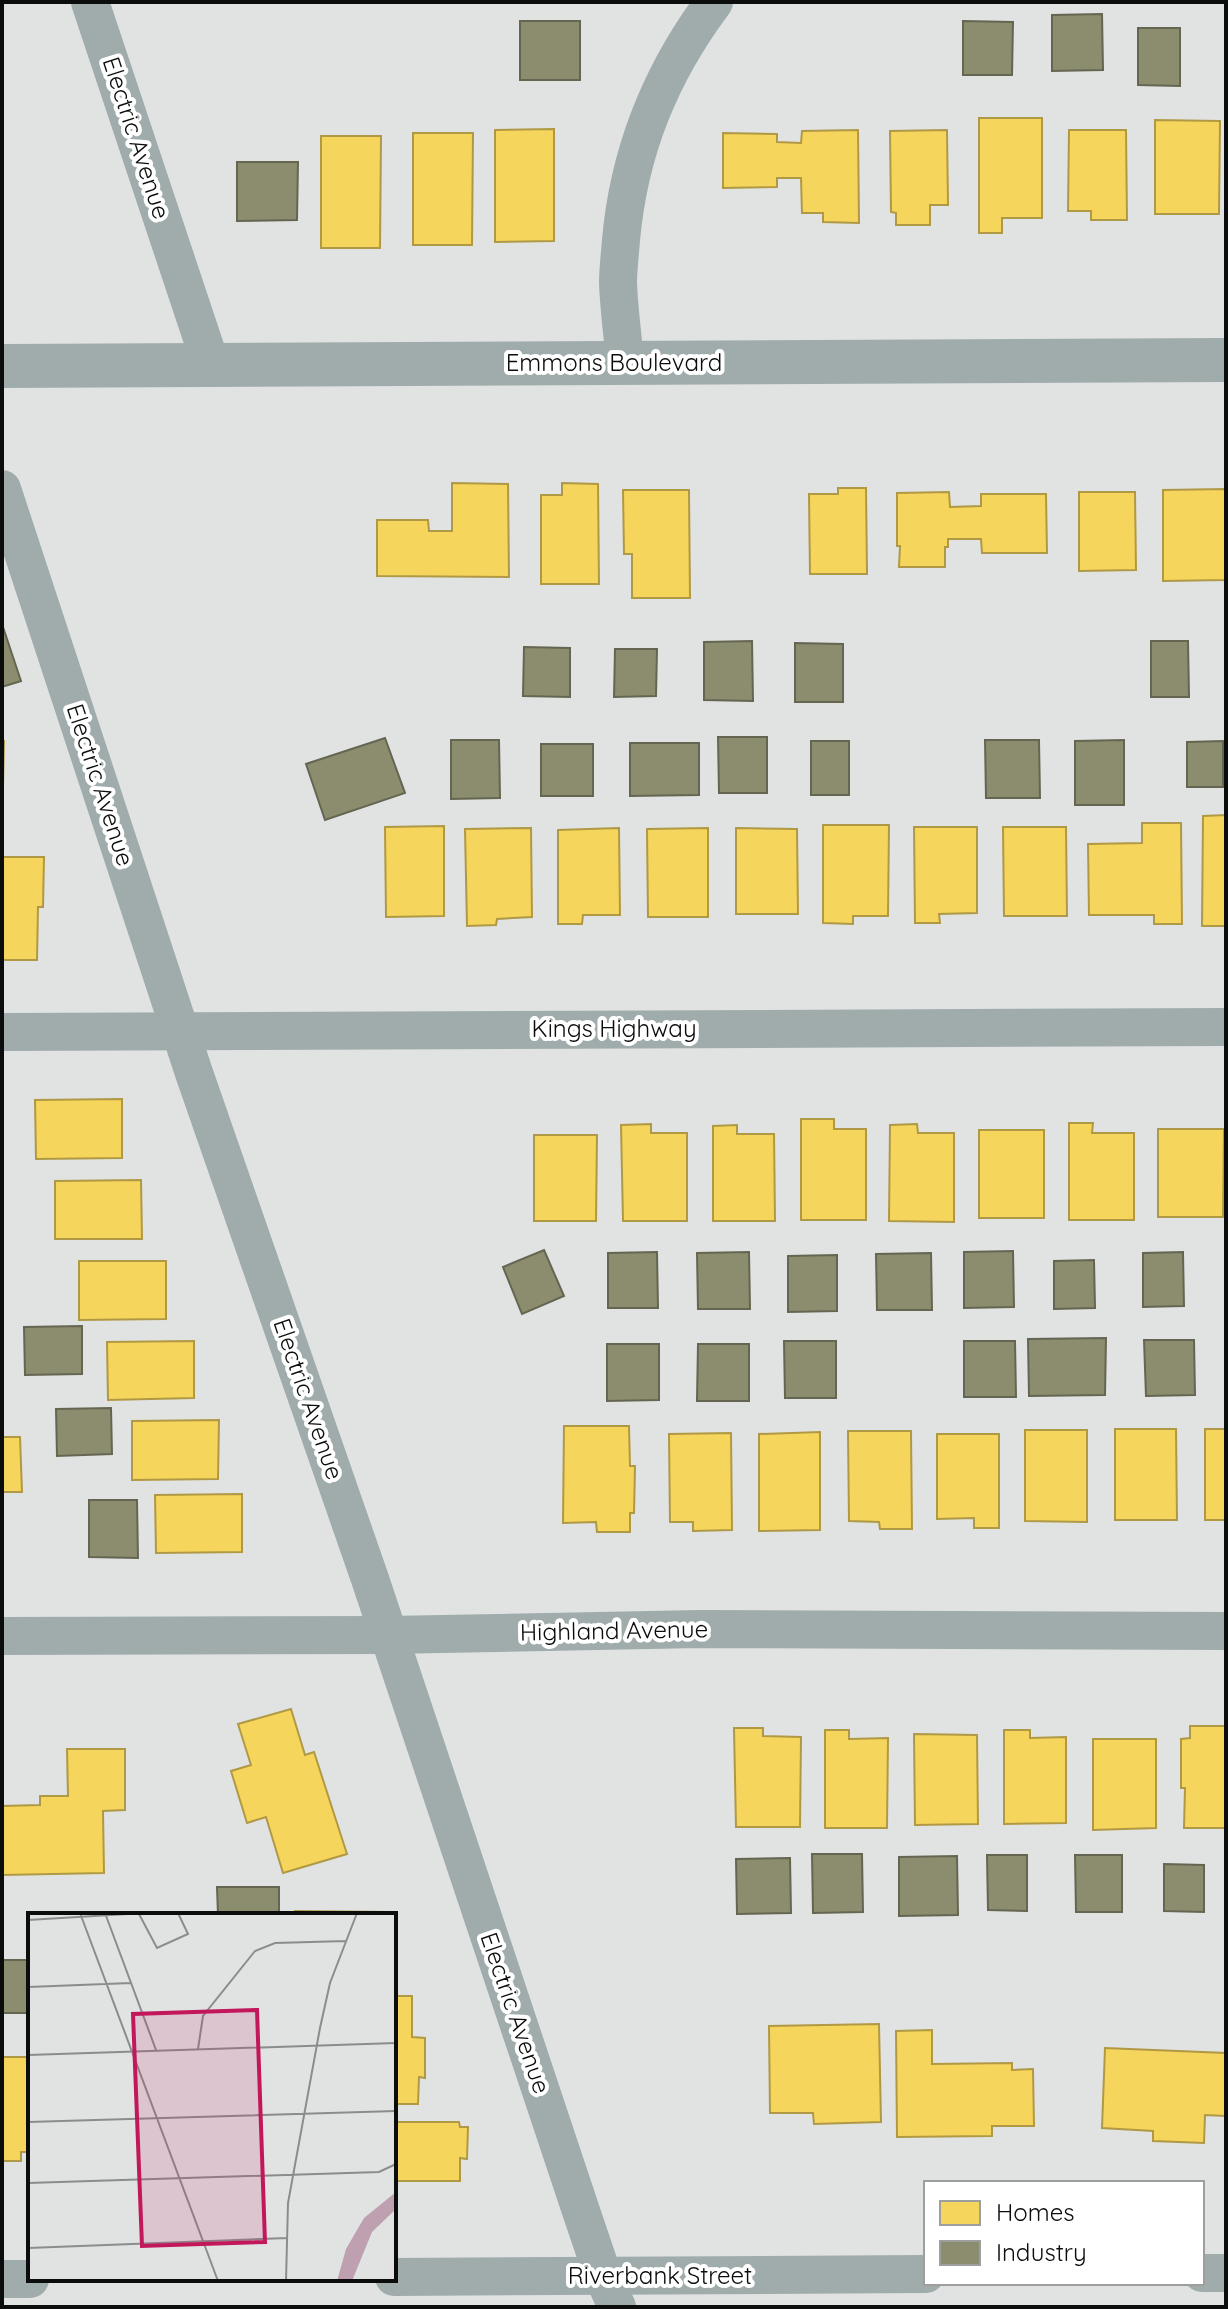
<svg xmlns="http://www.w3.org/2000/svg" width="1228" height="2309" font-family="Quicksand,sans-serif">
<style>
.homes{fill:#f6d55c;stroke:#b09944;stroke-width:2}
.industry{fill:#8c8c6e;stroke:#656651;stroke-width:2}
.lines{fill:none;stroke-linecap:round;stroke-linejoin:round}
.minor{stroke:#a0acac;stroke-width:38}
.tertiary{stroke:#a0acac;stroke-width:44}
.labels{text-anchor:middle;stroke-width:8;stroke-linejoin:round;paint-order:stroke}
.street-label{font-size:24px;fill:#0b0c0c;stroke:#fff}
.inset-road{fill:none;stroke:#8b8d8d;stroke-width:2}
.view{fill:#c2185b;fill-opacity:0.15;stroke:#c2185b;stroke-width:4}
.inset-edge{fill:none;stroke:#0b0c0c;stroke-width:4}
</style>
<rect width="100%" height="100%" fill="#e1e3e3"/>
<!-- homes -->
<g class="homes">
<polygon points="979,118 1042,118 1042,218 1002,218 1002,233 979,233"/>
<polygon points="1155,120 1220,121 1219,214 1155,214"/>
<polygon points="554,129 554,241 495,242 495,130"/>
<polygon points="858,130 859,223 823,222 823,213 802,213 801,178 777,178 777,187 723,188 723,133 777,134 777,142 801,143 802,131"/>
<polygon points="947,130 948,205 930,205 930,225 896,225 896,213 891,212 890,131"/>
<polygon points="1069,130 1126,130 1127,220 1091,220 1091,211 1068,211"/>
<polygon points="413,133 473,133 472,245 413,245"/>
<polygon points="321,136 381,136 380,248 321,248"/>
<polygon points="452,483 508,484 509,577 377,576 377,520 428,520 429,531 452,531"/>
<polygon points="562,483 598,484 599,584 541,584 541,495 562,495"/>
<polygon points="838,488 866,488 867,574 810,574 809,494 838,494"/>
<polygon points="1226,489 1226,580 1163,581 1163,490"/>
<polygon points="623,490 689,490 690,598 632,598 632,554 624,554"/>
<polygon points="949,492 950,507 981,506 981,494 1046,494 1047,553 982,553 981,539 948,539 948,547 945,547 945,567 899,567 900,546 897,546 897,493"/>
<polygon points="1079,492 1135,492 1136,570 1079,571"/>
<polygon points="2,741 4,741 3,787 2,787"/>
<polygon points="1226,815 1226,926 1202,926 1203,816"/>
<polygon points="1142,823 1181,823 1182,924 1154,924 1154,915 1089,915 1088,844 1142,843"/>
<polygon points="823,825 889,825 888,916 853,916 853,924 823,923"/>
<polygon points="444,826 444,916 386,917 385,827"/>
<polygon points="914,827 977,827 977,913 939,914 940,923 915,923"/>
<polygon points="1003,827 1066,827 1067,916 1004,916"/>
<polygon points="531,828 532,917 497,919 496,925 467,926 465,829"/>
<polygon points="619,828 620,915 583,915 582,924 558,924 558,830"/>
<polygon points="708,828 708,917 648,917 647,829"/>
<polygon points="736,828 797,829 798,914 736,914"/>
<polygon points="2,857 44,857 43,907 38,907 37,960 2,960"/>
<polygon points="122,1099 122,1158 36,1159 35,1100"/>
<polygon points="801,1119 834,1119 834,1129 866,1129 866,1220 801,1220"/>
<polygon points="1069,1123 1093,1123 1092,1133 1134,1133 1134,1220 1069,1220"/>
<polygon points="651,1124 651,1133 687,1133 687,1221 623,1221 621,1125"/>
<polygon points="917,1124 918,1133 954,1133 954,1222 889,1221 890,1125"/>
<polygon points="737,1125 737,1134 774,1134 775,1221 713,1221 713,1126"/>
<polygon points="1158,1129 1224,1129 1223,1217 1158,1217"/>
<rect x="979" y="1130" width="65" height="88"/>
<polygon points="534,1135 597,1135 596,1221 534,1221"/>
<polygon points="141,1180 142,1239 55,1239 55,1181"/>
<polygon points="79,1261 166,1261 166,1319 79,1320"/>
<polygon points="194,1341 194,1398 108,1400 107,1342"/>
<polygon points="219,1420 218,1479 132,1480 132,1421"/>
<polygon points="564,1426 629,1426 630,1466 635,1466 634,1513 630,1513 630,1532 597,1532 596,1522 563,1523"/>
<polygon points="1115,1429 1176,1429 1177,1520 1115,1520"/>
<rect x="1205" y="1429" width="21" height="91"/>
<polygon points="1025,1430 1087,1430 1087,1522 1025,1521"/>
<polygon points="848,1431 911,1431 912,1529 880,1529 879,1522 849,1521"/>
<polygon points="820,1432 820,1530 759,1531 759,1434"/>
<polygon points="731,1433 732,1530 693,1531 693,1522 670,1522 669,1434"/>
<polygon points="937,1434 999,1434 999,1528 974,1528 974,1518 937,1519"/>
<polygon points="2,1437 20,1437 22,1492 2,1492"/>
<polygon points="242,1494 242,1552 156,1553 155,1495"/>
<polygon points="291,1709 305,1755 314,1752 347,1854 283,1873 266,1817 247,1823 231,1771 251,1765 238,1724"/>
<polygon points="1190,1726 1226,1726 1226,1828 1184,1828 1185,1788 1181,1788 1181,1739 1190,1738"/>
<polygon points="734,1728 763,1728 763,1736 801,1737 800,1827 736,1827"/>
<polygon points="825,1730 849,1730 849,1739 888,1738 887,1828 825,1828"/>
<polygon points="1004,1730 1030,1730 1030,1738 1066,1737 1066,1823 1004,1824"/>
<polygon points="914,1734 977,1735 978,1824 915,1825"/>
<polygon points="1093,1739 1156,1739 1156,1828 1093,1830"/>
<polygon points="67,1749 125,1749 125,1810 103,1811 104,1873 2,1875 2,1806 40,1805 40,1796 68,1796"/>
<polygon points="295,1911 391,1912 391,1915 295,1915"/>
<polygon points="394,1996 412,1996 412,2037 425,2038 425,2078 419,2077 418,2104 394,2104"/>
<polygon points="879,2024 881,2122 814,2124 813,2113 770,2113 769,2026"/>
<polygon points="932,2030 932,2064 1012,2063 1012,2070 1033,2069 1034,2126 992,2126 992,2136 897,2137 896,2031"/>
<polygon points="1105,2048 1226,2053 1226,2116 1205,2115 1204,2143 1153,2141 1153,2131 1102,2128"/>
<polygon points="2,2057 30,2057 30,2152 21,2152 21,2161 2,2161"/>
<polygon points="394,2122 459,2122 460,2127 468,2127 467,2159 460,2158 460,2181 394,2181"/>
</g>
<!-- industry -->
<g class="industry">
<polygon points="1102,14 1103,70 1052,71 1052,15"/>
<rect x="520" y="21" width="60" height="59"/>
<polygon points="963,21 1013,22 1012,75 963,75"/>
<polygon points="1138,28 1180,28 1180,86 1138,85"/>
<polygon points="237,162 298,162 297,220 237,221"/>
<polygon points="3,627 21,681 2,687 2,628"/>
<polygon points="752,641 753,701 704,700 704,642"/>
<polygon points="1151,641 1188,641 1189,697 1151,697"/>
<polygon points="795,643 843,644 843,702 795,702"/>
<polygon points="524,647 570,648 570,697 523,696"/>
<polygon points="615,649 657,649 656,696 614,697"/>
<polygon points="718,737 767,737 767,793 719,793"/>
<polygon points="385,738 405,793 325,820 306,764"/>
<polygon points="451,740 499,740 500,798 451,799"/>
<polygon points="985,740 1039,740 1040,798 986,798"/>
<polygon points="1124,740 1124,805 1075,805 1075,741"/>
<rect x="811" y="741" width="38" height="54"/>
<polygon points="1223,741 1223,787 1187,787 1187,742"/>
<polygon points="630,743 699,743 699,795 630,796"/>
<rect x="541" y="744" width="52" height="52"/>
<polygon points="544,1250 564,1296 522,1314 503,1267"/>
<polygon points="1013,1251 1014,1307 964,1308 964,1252"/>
<polygon points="657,1252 658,1308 608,1308 608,1253"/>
<polygon points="749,1252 750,1309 698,1309 697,1253"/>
<polygon points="1183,1252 1184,1306 1143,1307 1143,1253"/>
<polygon points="931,1253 932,1310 877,1310 876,1254"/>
<polygon points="837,1255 837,1311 788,1312 788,1256"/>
<polygon points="1094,1260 1095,1308 1054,1309 1054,1261"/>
<polygon points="82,1326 82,1374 25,1375 24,1327"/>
<polygon points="1106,1338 1105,1395 1029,1396 1028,1339"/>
<polygon points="1144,1340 1194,1340 1195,1395 1146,1396"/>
<polygon points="784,1341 836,1341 836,1398 785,1398"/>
<polygon points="964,1341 1015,1341 1016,1397 964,1397"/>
<polygon points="607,1344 659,1344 659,1400 607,1401"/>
<polygon points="698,1344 749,1344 749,1401 697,1401"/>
<polygon points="111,1408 112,1454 57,1456 56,1409"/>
<polygon points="89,1500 137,1500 138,1558 89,1557"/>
<polygon points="812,1854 862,1854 863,1912 813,1913"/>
<polygon points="987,1855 1027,1855 1027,1911 988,1910"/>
<polygon points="1075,1855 1122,1855 1122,1912 1076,1912"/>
<polygon points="957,1856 958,1915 899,1916 899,1857"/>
<polygon points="790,1858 791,1913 737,1914 736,1859"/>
<polygon points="1164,1864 1204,1865 1204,1912 1164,1911"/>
<polygon points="217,1887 279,1887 279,1915 218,1915"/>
<rect x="3" y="1960" width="27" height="53"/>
</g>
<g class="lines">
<!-- minor -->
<g class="minor">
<polyline points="90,2 211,365"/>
<path d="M 625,363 C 623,337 619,310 618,283 C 618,269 620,254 621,240 C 629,151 660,74 714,2"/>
<polyline points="2,489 194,1073 370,1579 581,2211 603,2276 617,2307"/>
<polyline points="2,1032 1226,1027"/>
<polyline points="2,1636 388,1635 700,1629 1226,1631"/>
<polyline points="1202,2273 1226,2273"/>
<polyline points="394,2277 926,2274"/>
<polyline points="2,2279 30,2279"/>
</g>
<!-- tertiary -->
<polyline class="tertiary" points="2,366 1226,360"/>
</g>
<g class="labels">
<!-- street labels -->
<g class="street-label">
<text transform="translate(136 138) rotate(72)" y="8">Electric Avenue</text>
<text x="614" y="371">Emmons Boulevard</text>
<text transform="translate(100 785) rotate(72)" y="8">Electric Avenue</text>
<text x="614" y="1037">Kings Highway</text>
<text transform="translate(308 1399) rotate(71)" y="8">Electric Avenue</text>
<text transform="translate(614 1631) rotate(-1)" y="8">Highland Avenue</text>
<text transform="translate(515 2013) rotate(71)" y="8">Electric Avenue</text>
<text x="660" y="2284">Riverbank Street</text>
</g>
</g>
<!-- overview -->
<g transform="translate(28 1913)">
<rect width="368" height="368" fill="#e1e3e3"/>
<path d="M 368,279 L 368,296 L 344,319 L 324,368 L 309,368 L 318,336 L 336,305 Z" fill="#bea0b1"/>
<path class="inset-road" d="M 52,0 L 190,368M 77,0 L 128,137M 111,1 L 129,35 L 160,21 L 150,0M 0,7 L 116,0M 0,74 L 103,70M 170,136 L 175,103 L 227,38 L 247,30 L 318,28M 0,142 L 368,130M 0,209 L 368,198M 0,270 L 351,259 L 368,251M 0,335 L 259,325M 258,368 L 260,290 L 292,115 L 302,70 L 329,0"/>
<path class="view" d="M 229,97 L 237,329 L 114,333 L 105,101 Z"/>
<rect width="368" height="368" class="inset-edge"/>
</g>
<!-- border -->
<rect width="1228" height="2309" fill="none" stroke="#0b0c0c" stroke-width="8"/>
<!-- legend -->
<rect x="924" y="2181" width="280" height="104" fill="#ffffff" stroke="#9d9e9e" stroke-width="2"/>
<rect x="940" y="2201" width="40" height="24" fill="#f6d55c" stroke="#9d9e9e" stroke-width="2"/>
<text x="996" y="2221" font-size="24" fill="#0b0c0c">Homes</text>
<rect x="940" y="2241" width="40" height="24" fill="#8c8c6e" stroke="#9d9e9e" stroke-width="2"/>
<text x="996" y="2261" font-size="24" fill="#0b0c0c">Industry</text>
</svg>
